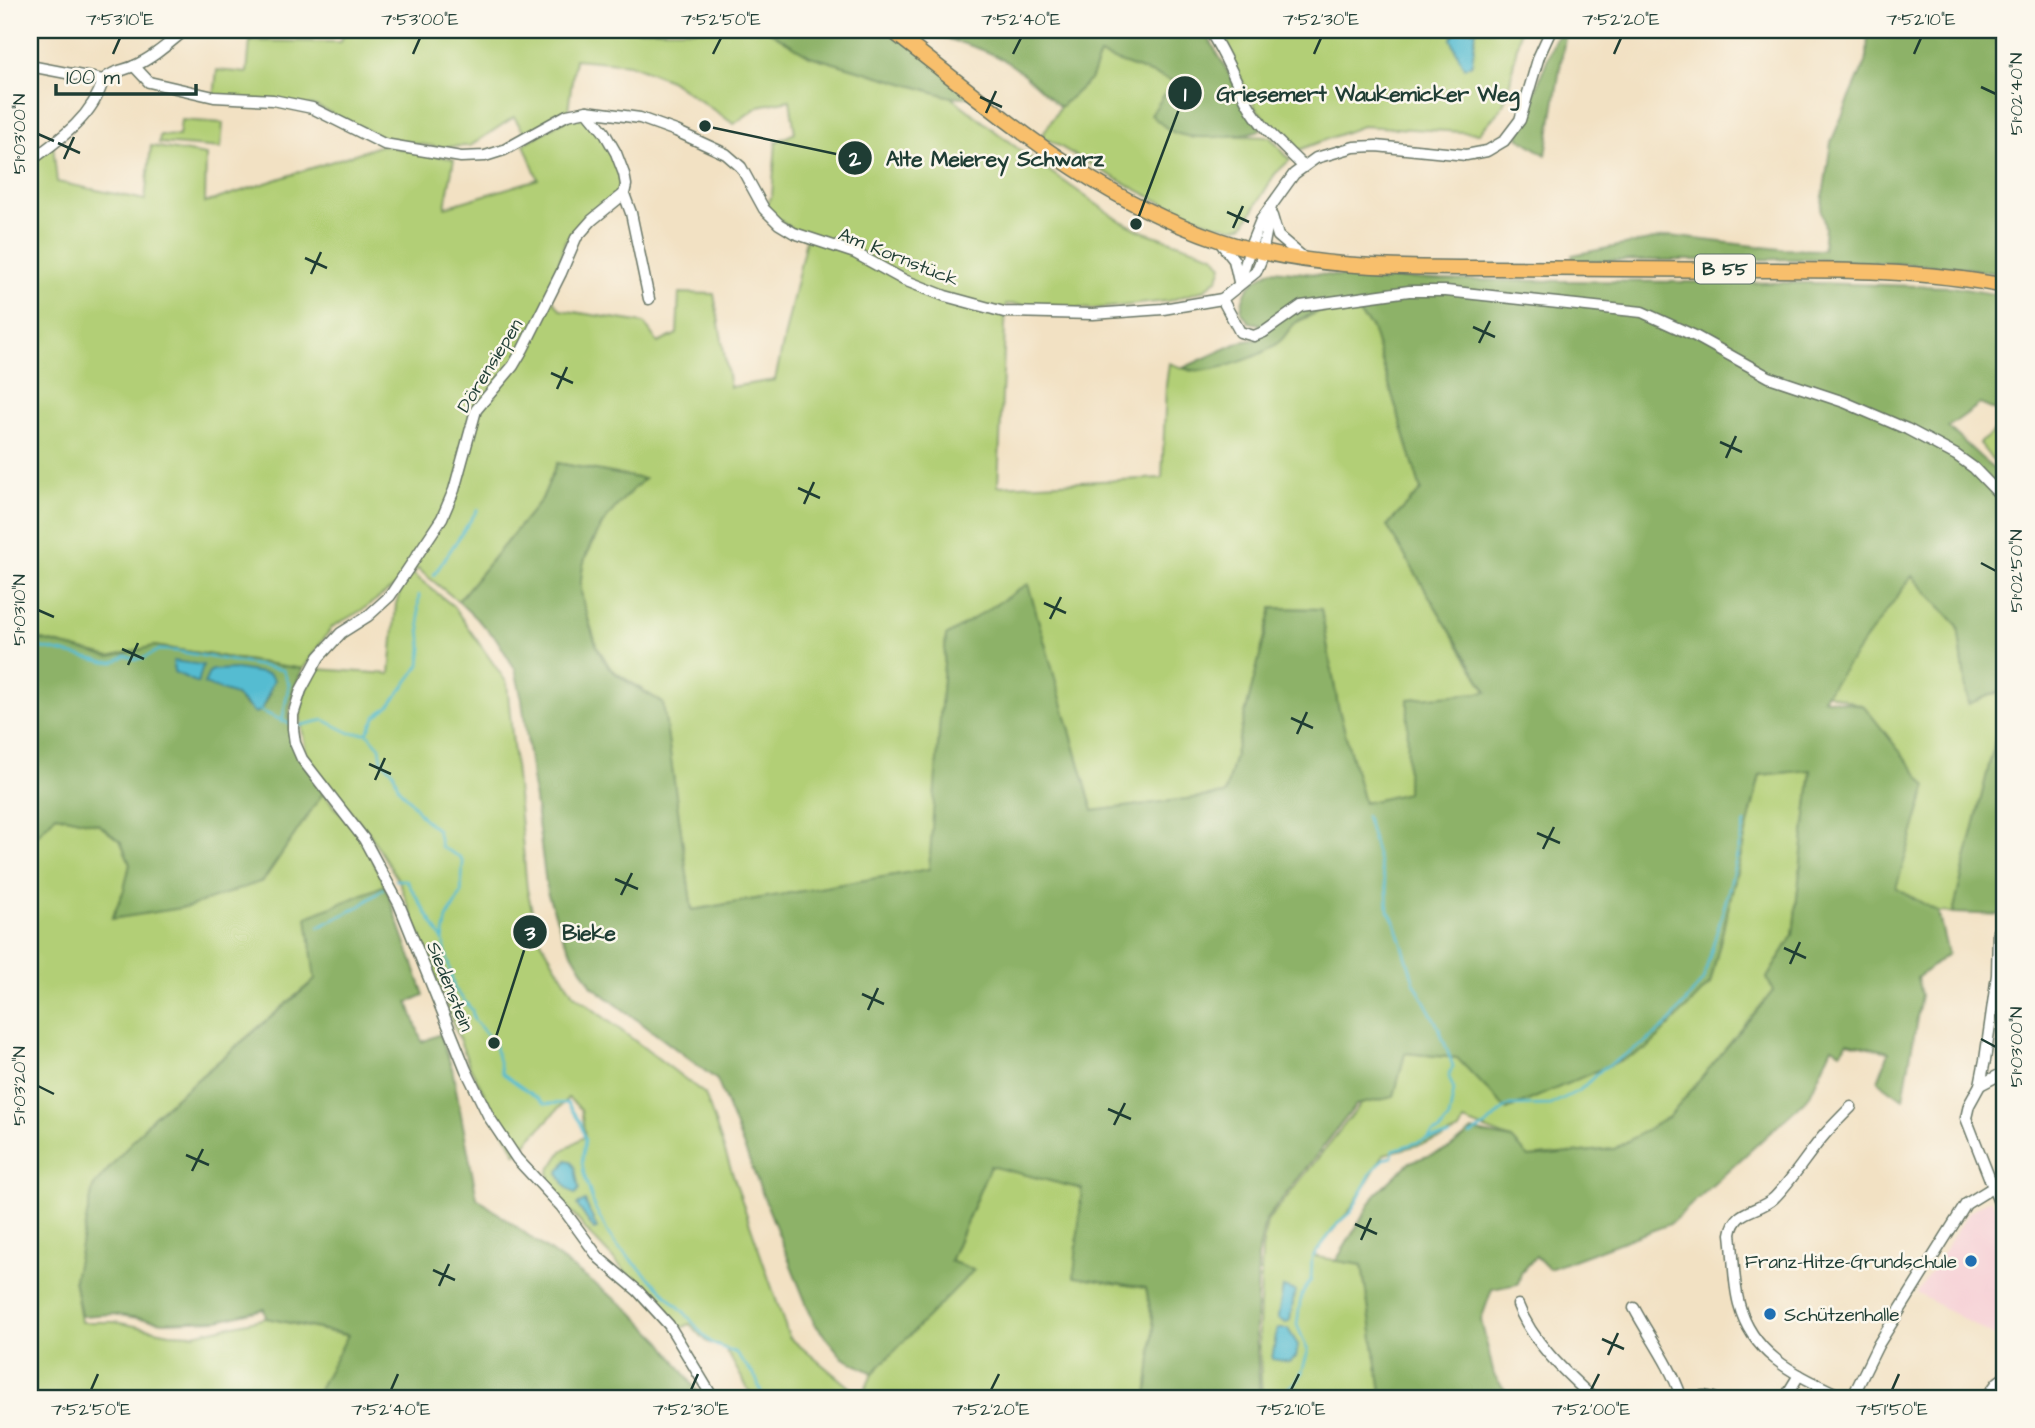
<svg xmlns="http://www.w3.org/2000/svg" width="2035" height="1428" font-family="'Architects Daughter',sans-serif">
<style>
.built{fill:#f6cfd5}
.green{fill:#b2cf76;stroke:#688655;stroke-width:2}
.forest{fill:#8db267;stroke:#56784e;stroke-width:2;fill-rule:evenodd}
.water{fill:#54bcd1;stroke:#3a7c82;stroke-width:2}
.lines{fill:none;stroke-linecap:round;stroke-linejoin:round}
.stream{stroke:#54bcd1;stroke-width:2.5}
.minor-casing{stroke:#697666;stroke-width:13}
.major-casing{stroke:#697666;stroke-width:17}
.minor{stroke:#fff;stroke-width:10}
.major{stroke:#f8bf6c;stroke-width:14}
.ticks{fill:none;stroke:#1f3d34;stroke-width:2.5}
.poi-dot{fill:#1f6fb2;stroke:#fbf7ec;stroke-width:2.5}
.labels{text-anchor:middle;stroke-width:5;stroke-linejoin:round;paint-order:stroke}
.shield{fill:#fbf7ec;stroke:#61756b;stroke-width:2}
.shield-label{font-size:18px;font-weight:bold;fill:#1f3d34}
.street-label{font-size:19px;fill:#1f3d34;stroke:#fbf7ec}
.poi-label{font-size:19px;fill:#1f3d34;stroke:#fbf7ec;text-anchor:end}
.leader{fill:none;stroke:#1f3d34;stroke-width:2.5}
.callout-dot{fill:#1f3d34;stroke:#fbf7ec;stroke-width:2.5}
.mark-label{font-size:21px;text-anchor:middle;font-weight:bold;fill:#fff}
.callout-label{font-size:21px;text-anchor:middle;font-weight:bold;fill:#1f3d34;stroke:#fbf7ec;stroke-width:5;stroke-linejoin:round;paint-order:stroke}
.neatline{fill:none;stroke:#1f3d34;stroke-width:2.5}
.ticks-label{font-size:18px;text-anchor:middle;fill:#1f3d34}
</style>
<rect width="100%" height="100%" fill="#fbf7ec"/>
<filter id="ink" filterUnits="userSpaceOnUse"><feTurbulence type="fractalNoise" baseFrequency=".0143" numOctaves="2"/><feDisplacementMap in="SourceGraphic" scale="14" xChannelSelector="R" yChannelSelector="G"/><feConvolveMatrix kernelMatrix="1 2 1 2 8 2 1 2 1" color-interpolation-filters="sRGB"/></filter>
<filter id="wash" filterUnits="userSpaceOnUse"><feTurbulence type="fractalNoise" baseFrequency=".00686" numOctaves="4" result="noise"/><feDisplacementMap in="SourceGraphic" scale="28" xChannelSelector="R" yChannelSelector="G"/><feGaussianBlur stdDeviation="1.57" result="paint"/><feColorMatrix in="noise" values="0 0 0 0 0 0 0 0 0 0 0 0 0 0 0 0 0 1.4 0 .05"/><feComposite in="paint" operator="in"/></filter>
<g filter="url(#wash)">
<rect width="100%" height="100%" fill="#f2e1c3"/>
<!-- built -->
<polygon class="built" points="1988,1200 1991,1200 2005,1229 2005,1342 1917,1293 1969,1212"/>
<!-- green -->
<g class="green">
<polygon points="345,30 767,30 810,56 951,97 1021,151 1119,220 1141,231 1214,255 1222,266 1218,278 1204,290 1168,301 1093,309 1006,304 998,486 1162,478 1166,385 1169,363 1191,371 1279,342 1295,323 1322,310 1338,308 1357,311 1372,328 1421,490 1387,526 1487,693 1408,794 1364,803 1338,706 1321,609 1272,608 1225,794 1093,811 1028,585 946,636 930,869 692,910 663,703 611,669 597,646 582,599 580,583 583,563 602,525 619,502 644,479 557,463 542,499 458,601 418,569 412,573 453,606 507,683 527,889 538,936 573,994 705,1094 789,1337 861,1397 873,1373 973,1270 950,1261 990,1166 1082,1189 1075,1277 1146,1288 1154,1327 1147,1398 753,1398 725,1348 707,1342 690,1324 679,1329 587,1231 550,1186 549,1171 562,1151 585,1136 581,1109 568,1098 516,1154 470,1067 399,881 369,833 323,779 306,753 300,716 304,693 317,669 390,674 396,604 404,580 362,610 332,627 303,669 154,646 110,657 30,637 30,161 53,144 57,182 145,200 151,146 206,155 205,203 382,145 454,159 445,207 538,179 524,144 568,118 583,118 605,137 620,176 619,191 586,219 565,241 550,296 561,310 644,323 658,343 677,334 679,293 714,294 730,387 775,380 806,239 764,209 772,196 776,142 795,133 790,100 759,106 734,124 670,80 629,64 575,59 568,110 525,134 514,117 470,146 438,147 386,139 316,106 214,97 217,70 247,73 250,41 341,42"/>
<polygon points="1216,30 1520,30 1508,93 1501,109 1479,133 1362,126 1296,151 1256,109"/>
<path d="M 1100,55 L 1173,81 L 1191,138 L 1211,135 L 1270,137 L 1290,160 L 1275,174 L 1244,225 C 1214,241 1073,154 1042,136 L 1060,107 L 1090,80 Z"/>
<polygon points="181,120 223,123 221,148 159,143 160,135 179,136"/>
<polygon points="1997,430 2005,441 2005,476 1979,443"/>
<polygon points="1912,576 1958,626 1968,704 2005,689 2005,700 1953,913 1938,912 1896,889 1864,706 1826,693"/>
<polygon points="1811,770 1793,935 1767,978 1774,991 1670,1117 1614,1149 1528,1157 1512,1139 1464,1121 1459,1131 1441,1139 1384,1154 1352,1207 1313,1256 1362,1265 1382,1398 1262,1398 1259,1330 1262,1249 1267,1222 1361,1104 1394,1096 1405,1053 1457,1058 1710,984 1760,775"/>
<polygon points="323,793 362,838 385,885 315,979 153,1117 74,1279 81,1322 115,1322 170,1333 194,1334 266,1318 349,1336 314,1398 30,1398 30,843 56,815 98,824 121,842 130,864 124,890 112,917 263,881"/>
</g>
<!-- forest -->
<g class="forest">
<path d="M 767,30 L 1204,30 L 1261,130 C 1239,136 1194,142 1173,132 C 1165,128 1158,121 1151,115 L 1173,81 L 1100,55 L 1090,80 L 1060,107 C 1044,93 1028,76 1010,64 C 989,49 921,28 896,32 L 975,97 L 951,97 L 810,56 Z"/>
<polygon points="1567,30 1566,31 1546,155 1518,137 1555,39"/>
<polygon points="1868,30 1996,30 1999,51 2005,60 2005,275 1961,267 1811,259 1573,261 1572,255 1670,236 1780,249 1823,250 1825,227 1821,210 1831,142 1867,58"/>
<path d="M 1272,270 L 1339,276 L 1441,280 L 1813,283 L 1953,287 L 2005,296 L 2005,415 L 1980,404 L 1948,427 L 2005,480 L 2005,689 L 1968,704 L 1958,626 L 1912,576 L 1823,698 L 1864,706 L 1927,786 L 1896,888 L 1938,912 L 1948,954 L 1917,978 L 1921,995 L 1903,1099 L 1878,1081 L 1889,1052 L 1848,1042 L 1840,1052 L 1832,1047 L 1809,1097 L 1670,1224 L 1549,1269 L 1536,1256 L 1521,1273 L 1518,1284 L 1492,1289 L 1481,1320 L 1494,1375 L 1511,1398 L 1382,1398 L 1362,1265 L 1336,1261 L 1376,1194 L 1410,1162 L 1449,1149 L 1472,1131 L 1512,1139 L 1529,1157 L 1614,1149 L 1670,1116 L 1773,991 L 1767,978 L 1793,935 L 1811,770 L 1760,775 L 1710,984 L 1647,1049 L 1507,1110 L 1457,1058 L 1405,1053 L 1394,1097 L 1356,1105 L 1265,1221 L 1258,1256 L 1256,1331 L 1260,1398 L 1147,1398 L 1154,1327 L 1146,1288 L 1074,1277 L 1082,1189 L 990,1166 L 950,1261 L 974,1270 L 873,1373 L 843,1358 L 814,1323 L 717,1080 L 592,986 L 564,939 L 547,892 L 522,700 L 515,669 L 496,638 L 458,601 L 542,499 L 557,463 L 644,479 C 615,505 583,540 581,581 C 580,595 585,610 589,623 C 594,639 599,655 609,667 C 620,680 648,693 663,703 L 692,910 L 929,869 L 946,636 L 1028,584 L 1093,811 L 1225,794 L 1272,608 L 1321,609 L 1338,706 L 1364,803 L 1407,793 L 1408,699 L 1487,692 L 1387,526 L 1421,490 L 1372,328 L 1357,311 C 1335,308 1312,309 1294,324 C 1289,328 1286,336 1280,341 C 1262,357 1207,377 1183,368 L 1240,342 L 1258,339 L 1260,324 L 1249,322 L 1241,311 C 1244,286 1251,282 1272,270 Z"/>
<path d="M 30,637 L 110,657 L 154,646 L 303,669 C 275,726 295,745 323,793 L 263,881 L 188,907 L 112,919 L 124,890 L 130,864 L 121,842 L 98,824 L 56,815 L 30,843 ZM 270,694 L 261,711 L 245,706 L 235,695 Z"/>
<polygon points="2005,700 2005,893 2002,915 1953,913"/>
<polygon points="385,885 424,995 408,1002 422,1042 440,1034 452,1068 477,1198 630,1310 662,1342 702,1398 314,1398 348,1335 266,1318 264,1309 219,1320 164,1322 112,1314 81,1316 74,1279 93,1187 153,1117 315,980 307,917"/>
</g>
<!-- water -->
<g class="water">
<polygon points="1456,30 1476,30 1472,64 1464,68 1451,39"/>
<polygon points="173,661 203,665 198,683 174,672"/>
<polygon points="237,669 269,674 274,680 261,711 255,713 235,695 204,684 209,672 213,670"/>
<polygon points="567,1160 571,1161 575,1168 579,1189 575,1194 566,1187 558,1173"/>
<polygon points="585,1201 597,1229 594,1230 577,1205"/>
<polygon points="1283,1287 1295,1291 1290,1320 1286,1323 1278,1319 1278,1316"/>
<polygon points="1277,1329 1288,1329 1298,1345 1296,1357 1290,1362 1272,1359"/>
</g>
<g class="lines">
<!-- stream -->
<g class="stream">
<polyline points="434,575 478,509"/>
<polyline points="30,645 105,662 115,662 126,656 135,659 144,658 159,650 175,651 283,670 289,684 282,722"/>
<polyline points="261,711 290,724"/>
<polyline points="298,726 324,720 350,733 367,733 380,747 382,761 393,771 399,789 409,799 422,817 437,830 441,847 460,857 463,862 461,894 447,918 443,940 454,988 472,1010 474,1020 494,1043 502,1073 545,1104 567,1103 580,1122 585,1139 582,1162 584,1174 595,1208 608,1233 617,1246 685,1313 706,1338 713,1344 736,1353 756,1378 763,1398"/>
<polyline points="367,733 376,716 390,705 420,665 422,648 418,607 419,595"/>
<polyline points="1366,816 1387,890 1388,911 1395,921 1414,982 1439,1028 1453,1066 1449,1077 1454,1090 1449,1118 1440,1131 1433,1133 1429,1138"/>
<polyline points="396,880 406,880 443,940"/>
<polyline points="319,927 360,906 383,889"/>
<polyline points="1470,1135 1486,1126 1507,1106 1550,1105 1580,1090 1602,1069 1645,1043 1670,1022 1703,980 1728,893 1745,823"/>
<polyline points="1275,1398 1295,1383 1302,1372 1308,1351 1297,1325 1301,1296 1311,1280 1312,1258 1339,1222 1351,1212 1371,1173 1383,1159 1392,1157 1393,1150 1428,1139 1450,1136"/>
</g>
</g>
</g>
<g filter="url(#ink)">
<g class="lines">
<defs>
<g id="minor">
<path d="M 1209,30 C 1225,53 1234,79 1248,104 C 1261,128 1284,147 1303,166"/>
<polyline points="30,66 103,80"/>
<polyline points="134,66 149,82 214,97 273,100 312,108 384,144 461,157 485,156 504,150 567,115 587,111 640,118 676,131 726,154 741,167 764,209 779,224 794,233 855,253 904,280 945,296 1004,312 1093,314 1163,309 1222,299 1256,272 1261,260 1271,206"/>
<path d="M 103,80 C 113,71 122,71 134,66 C 153,58 169,43 185,30"/>
<polyline points="587,111 604,132 616,153 624,174 626,185 624,194 592,220 576,238 561,273 523,349 513,366 476,410 454,490 442,518 390,596 368,616 341,633 319,657 301,690 293,715 293,729 295,743 302,759 364,839 399,904 466,1070 489,1117 517,1159 561,1206 599,1258 638,1291 669,1325 713,1398"/>
<path d="M 30,161 C 59,140 94,116 103,80"/>
<polyline points="624,194 631,213 649,299"/>
<polyline points="1272,216 1278,236 1305,259"/>
<polyline points="1219,241 1234,260 1239,282"/>
<polyline points="1239,285 1252,242 1261,220 1294,174 1316,158 1354,147 1376,146 1466,155 1487,151 1504,141 1520,120 1539,56 1551,30"/>
<polyline points="1222,299 1240,332 1254,336 1264,332 1301,306 1409,291 1446,291 1642,312 1695,336 1769,377 1844,402 1907,429 1956,455 1974,468 2005,500"/>
<polyline points="1998,931 1997,975 1985,1060 1980,1085 1969,1105 1966,1118 2005,1218"/>
<polyline points="1980,1085 2005,1072"/>
<path d="M 1518,1305 C 1532,1342 1565,1372 1593,1398"/>
<path d="M 1634,1308 C 1650,1338 1670,1364 1681,1396"/>
<polyline points="1678,1398 1705,1396 1714,1398"/>
<polyline points="1785,1398 1799,1375"/>
<path d="M 1845,1398 C 1800,1376 1753,1358 1739,1304 C 1733,1282 1734,1257 1731,1234 C 1735,1208 1758,1213 1774,1198 C 1793,1179 1807,1155 1825,1134 C 1833,1125 1842,1116 1851,1107"/>
<polyline points="1852,1398 1878,1345 1966,1204 2005,1180"/>
<polyline points="1986,1398 1998,1382 2005,1377"/>
</g>
<path id="major" d="M 891,30 C 998,112 1088,196 1219,240 C 1305,269 1400,268 1490,268 C 1579,268 1668,269 1757,270 C 1840,270 1924,270 2005,286"/>
</defs>
<!-- minor casing -->
<use href="#minor" class="minor-casing"/>
<!-- major casing -->
<use href="#major" class="major-casing"/>
<!-- minor -->
<use href="#minor" class="minor"/>
<!-- major -->
<use href="#major" class="major"/>
</g>
</g>
<!-- ticks -->
<path class="ticks" d="M 113,54 L 120,38M 413,54 L 420,38M 713,54 L 721,38M 1013,54 L 1021,38M 1314,54 L 1321,38M 1614,54 L 1621,38M 1914,54 L 1921,38M 1981,87 L 1996,94M 980,97 L 1002,107M 986,113 L 996,91M 38,134 L 54,141M 58,143 L 80,153M 64,159 L 74,137M 1227,212 L 1249,222M 1233,228 L 1243,206M 305,258 L 327,268M 311,274 L 321,252M 1473,327 L 1495,337M 1479,343 L 1490,321M 551,373 L 573,383M 557,389 L 567,367M 1720,442 L 1742,452M 1726,458 L 1736,436M 798,488 L 820,498M 804,504 L 814,482M 1981,563 L 1996,571M 1044,603 L 1066,613M 38,610 L 54,617M 1050,619 L 1061,597M 122,649 L 144,659M 128,665 L 138,643M 1291,718 L 1313,728M 1297,734 L 1307,712M 369,764 L 391,774M 375,780 L 385,758M 1537,833 L 1560,843M 1543,849 L 1554,827M 615,879 L 638,889M 621,895 L 632,873M 1784,948 L 1806,958M 1790,964 L 1800,942M 862,994 L 884,1004M 868,1010 L 878,988M 1981,1039 L 1996,1047M 38,1086 L 54,1094M 1108,1109 L 1131,1119M 1114,1125 L 1125,1103M 186,1155 L 209,1165M 192,1171 L 203,1149M 1355,1224 L 1377,1234M 1361,1240 L 1371,1218M 433,1270 L 455,1280M 439,1286 L 449,1264M 1602,1339 L 1624,1349M 1608,1355 L 1618,1333M 91,1390 L 98,1374M 391,1390 L 398,1374M 691,1390 L 698,1374M 991,1390 L 999,1374M 1291,1390 L 1299,1374M 1591,1390 L 1599,1374M 1892,1390 L 1899,1374"/>
<!-- markers -->
<g class="poi-dot">
<circle cx="1971" cy="1261" r="7"/>
<circle cx="1770" cy="1314" r="7"/>
</g>
<g class="labels">
<!-- shield labels -->
<rect class="shield" x="1695" y="254.5" width="60" height="29" rx="5"/>
<g class="shield-label">
<text x="1725" y="275">B 55</text>
</g>
<!-- street labels -->
<g class="street-label">
<text transform="translate(899 256) rotate(22)" y="7">Am Kornstück</text>
<text transform="translate(489 365) rotate(-58)" y="7">Dörensiepen</text>
<text transform="translate(451 986) rotate(68)" y="7">Siedenstein</text>
</g>
<!-- poi labels -->
<g class="poi-label">
<text x="1957" y="1268">Franz-Hitze-Grundschule</text>
<text x="1784" y="1321" text-anchor="start">Schützenhalle</text>
</g>
</g>
<!-- callouts -->
<path class="leader" d="M1136 224L1185 93M705 126L855 158M494 1043L530 932"/>
<g class="callout-dot">
<circle cx="1136" cy="224" r="7"/>
<circle cx="705" cy="126" r="7"/>
<circle cx="494" cy="1043" r="7"/>
<circle cx="1185" cy="93" r="18"/>
<circle cx="855" cy="158" r="18"/>
<circle cx="530" cy="932" r="18"/>
</g>
<g class="mark-label">
<text x="1185" y="101">1</text>
<text x="855" y="166">2</text>
<text x="530" y="940">3</text>
</g>
<g class="callout-label">
<text x="1368" y="101">Griesemert Waukemicker Weg</text>
<text x="995" y="166">Alte Meierey Schwarz</text>
<text x="589" y="940">Bieke</text>
</g>
<!-- margin -->
<rect width="2035" height="1428" fill="none" stroke="#fbf7ec" stroke-width="77"/>
<!-- scale -->
<path d="M56 84v10h140v-10" fill="none" stroke="#1f3d34" stroke-width="3.5"/>
<text x="66" y="84" font-size="21" fill="#1f3d34" stroke="#fbf7ec" stroke-width="5" paint-order="stroke">100 m</text>
<rect x="38" y="38" width="1958" height="1352" class="neatline"/>
<g class="ticks-label">
<text x="120" y="25">7°53'10"E</text>
<text x="420" y="25">7°53'00"E</text>
<text x="721" y="25">7°52'50"E</text>
<text x="1021" y="25">7°52'40"E</text>
<text x="1321" y="25">7°52'30"E</text>
<text x="1621" y="25">7°52'20"E</text>
<text x="1921" y="25">7°52'10"E</text>
<text transform="translate(2016 94) rotate(-90)" y="6">51°02'40"N</text>
<text transform="translate(19 134) rotate(-90)" y="6">51°03'00"N</text>
<text transform="translate(2016 571) rotate(-90)" y="6">51°02'50"N</text>
<text transform="translate(19 610) rotate(-90)" y="6">51°03'10"N</text>
<text transform="translate(2016 1047) rotate(-90)" y="6">51°03'00"N</text>
<text transform="translate(19 1086) rotate(-90)" y="6">51°03'20"N</text>
<text x="91" y="1415">7°52'50"E</text>
<text x="391" y="1415">7°52'40"E</text>
<text x="691" y="1415">7°52'30"E</text>
<text x="991" y="1415">7°52'20"E</text>
<text x="1291" y="1415">7°52'10"E</text>
<text x="1591" y="1415">7°52'00"E</text>
<text x="1892" y="1415">7°51'50"E</text>
</g>
</svg>
